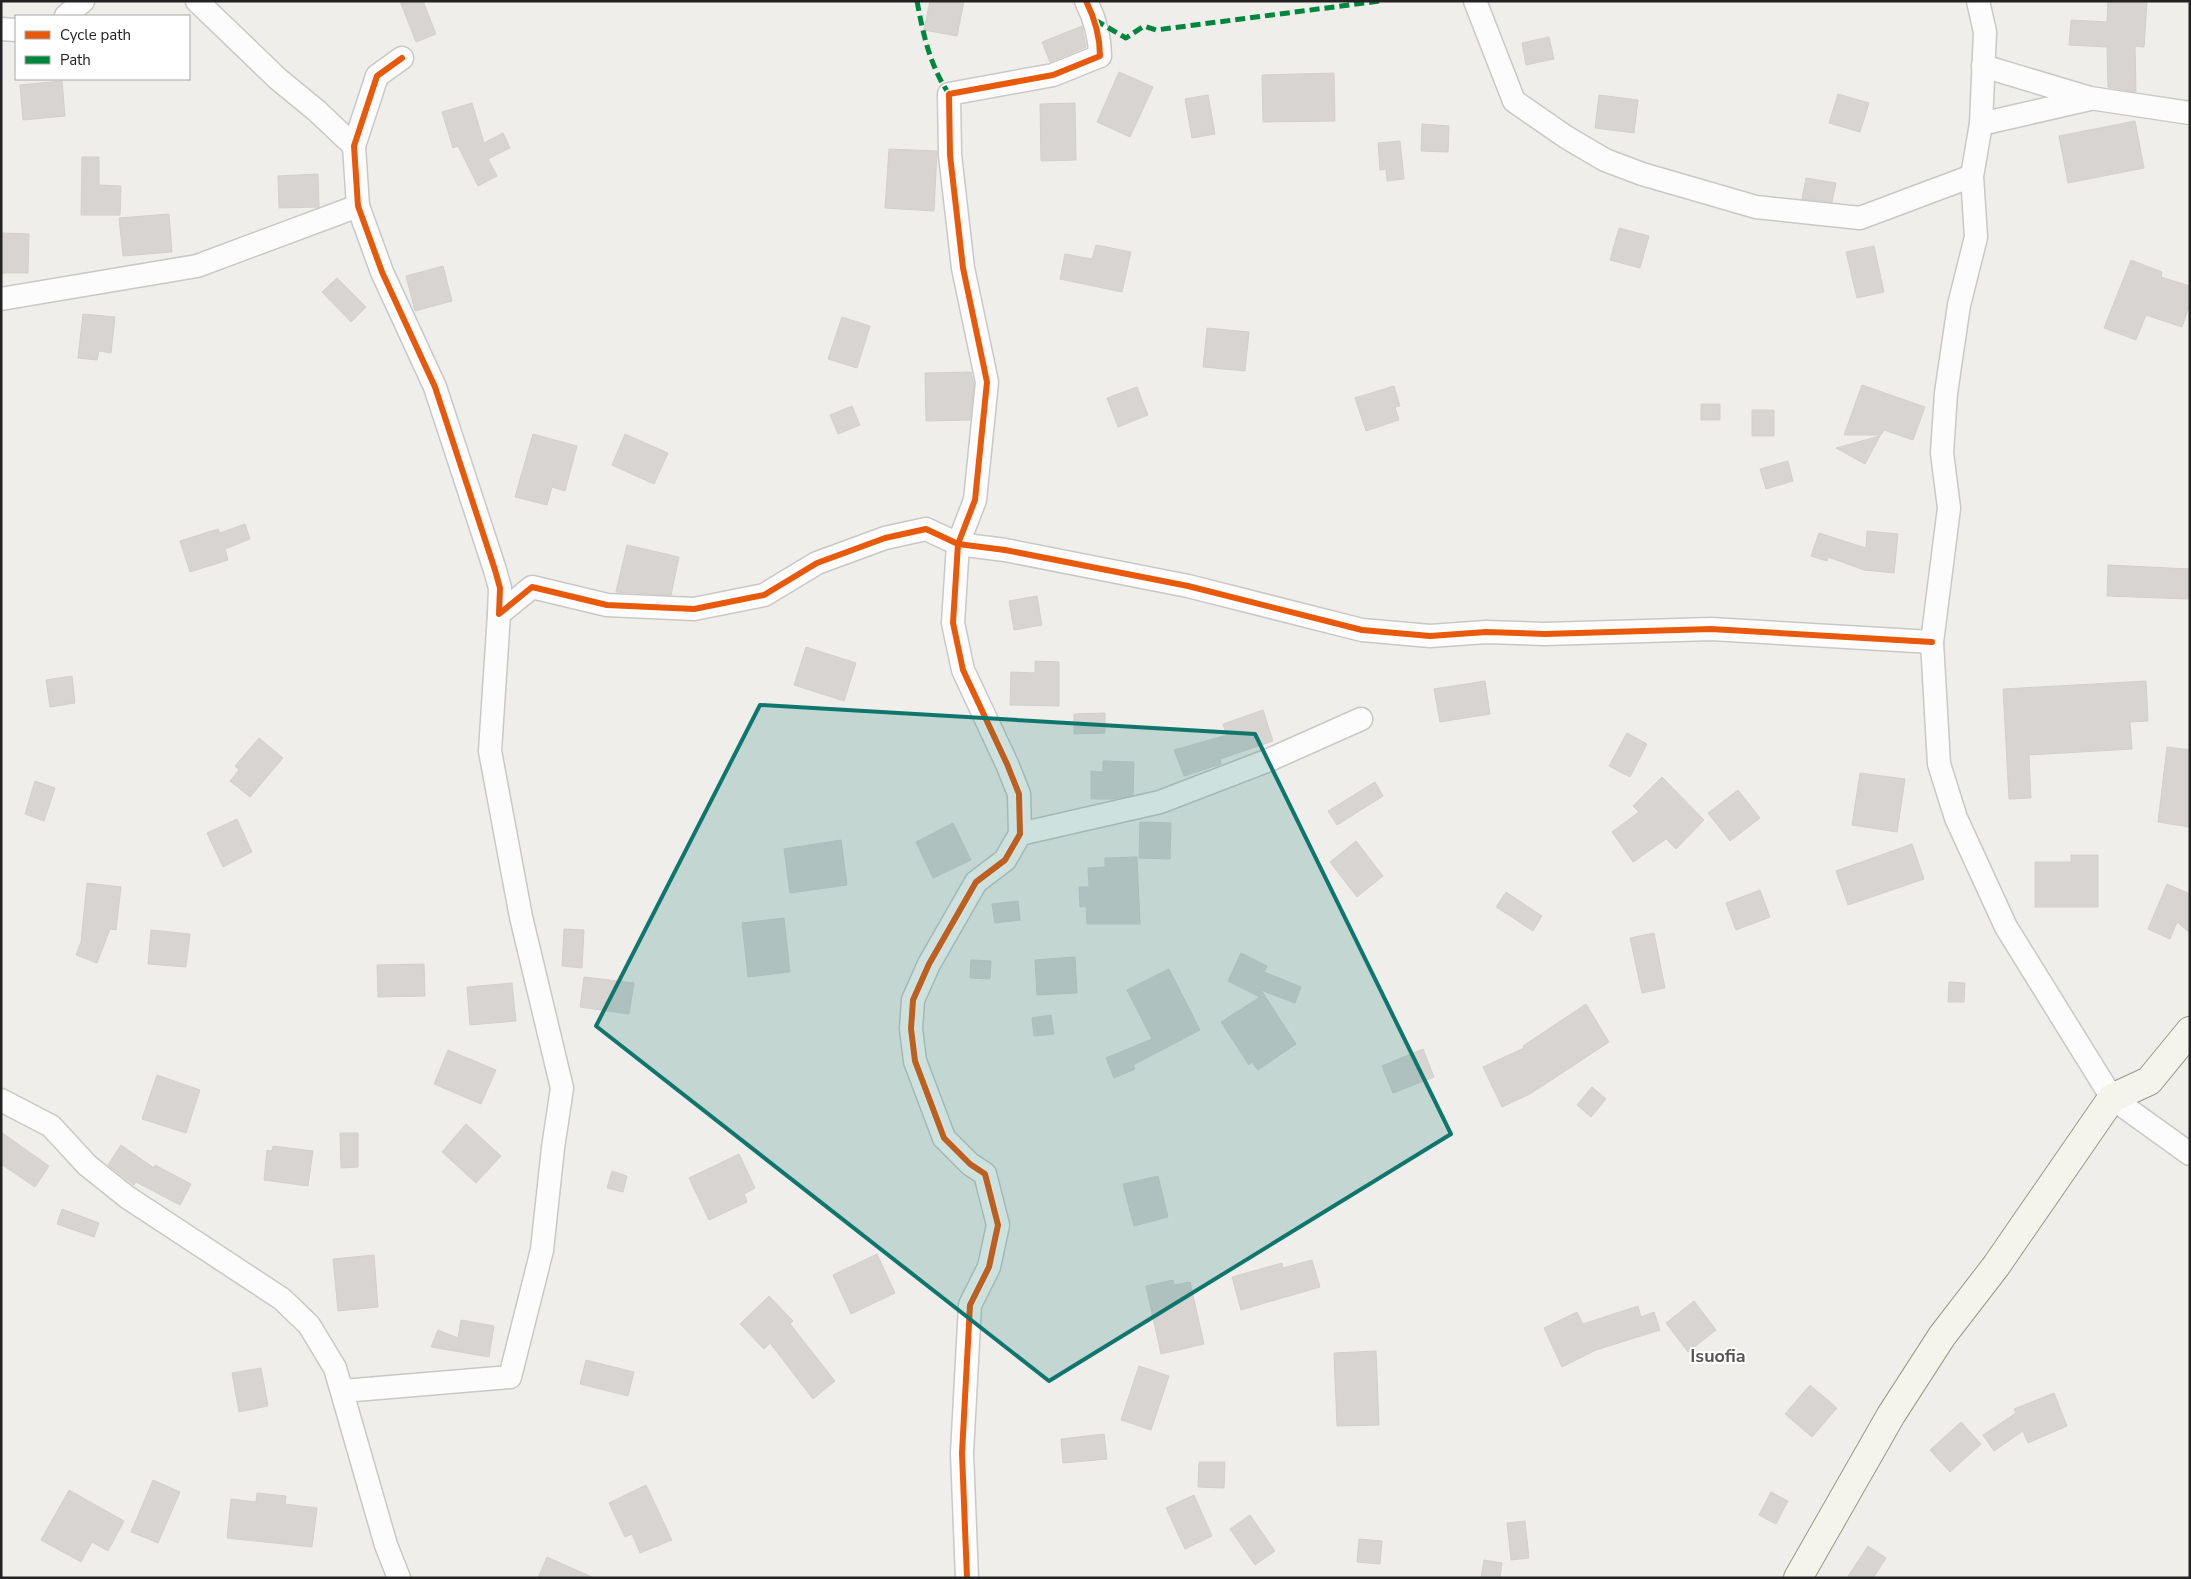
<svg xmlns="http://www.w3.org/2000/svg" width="2191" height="1579" font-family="'Nunito Sans',sans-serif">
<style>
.building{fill:#d7d4d2;stroke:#d3d0cc}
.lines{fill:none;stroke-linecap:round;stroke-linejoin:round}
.minor-casing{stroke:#c9c8c7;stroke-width:25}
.secondary-casing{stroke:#999a82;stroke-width:30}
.minor{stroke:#fdfcfc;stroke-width:22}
.secondary{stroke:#f4f4ed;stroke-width:28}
.quiet{stroke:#00873e;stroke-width:5;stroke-dasharray:10 5;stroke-linecap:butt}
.cycleway-casing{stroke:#fff;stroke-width:9}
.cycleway{stroke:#e8590c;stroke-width:6}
.marked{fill:#0f766e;fill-opacity:0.2;stroke:#0f766e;stroke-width:4;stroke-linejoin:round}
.labels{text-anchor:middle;stroke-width:4;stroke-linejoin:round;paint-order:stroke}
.quarter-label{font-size:18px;font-weight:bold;fill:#555;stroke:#fff}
</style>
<rect width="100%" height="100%" fill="#f0eeeb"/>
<!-- building -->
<g class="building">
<polygon points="400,1 423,1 436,34 416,42"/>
<polygon points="930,1 964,1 957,36 924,30"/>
<polygon points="2108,1 2147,1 2144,47 2135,46 2136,92 2108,87 2107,47 2069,45 2071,20 2107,22"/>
<polygon points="1082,26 1086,47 1050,62 1042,42"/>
<polygon points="1549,37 1554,59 1526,65 1522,43"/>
<polygon points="1119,72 1153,87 1130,137 1097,122"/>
<polygon points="1334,73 1335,121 1263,122 1262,75"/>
<polygon points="62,81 65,116 23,120 20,85"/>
<polygon points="1838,94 1869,103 1860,132 1829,123"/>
<polygon points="1208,95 1215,134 1192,138 1185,99"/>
<polygon points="1599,95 1638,100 1634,133 1595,128"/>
<polygon points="472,103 484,143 503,133 510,148 488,159 497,176 478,186 458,146 453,148 442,112"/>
<polygon points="1075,103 1076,160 1041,161 1040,104"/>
<polygon points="2135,121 2144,168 2068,183 2059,136"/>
<polygon points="1422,124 1449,126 1448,152 1421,151"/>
<polygon points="1400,141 1404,179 1387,181 1386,169 1380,170 1378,143"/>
<polygon points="889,149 937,151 934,211 885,208"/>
<polygon points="82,157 99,157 99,185 121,186 120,215 81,215"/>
<polygon points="318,174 319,207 279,208 278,176"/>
<polygon points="1806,178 1836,183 1832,202 1802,199"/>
<polygon points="169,214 172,252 123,256 119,218"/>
<polygon points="1619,228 1649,236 1640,268 1610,260"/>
<polygon points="1,233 29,234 28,273 1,273"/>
<polygon points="1096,245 1131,252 1122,292 1060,279 1065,254 1092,259"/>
<polygon points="1874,246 1884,292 1857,298 1846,252"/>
<polygon points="2131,260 2162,272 2161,277 2190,286 2190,303 2182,327 2146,315 2136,340 2104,328"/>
<polygon points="443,266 452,301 415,311 406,276"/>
<polygon points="337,278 366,307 351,322 322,292"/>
<polygon points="83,314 115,317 111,353 99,351 97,360 78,358"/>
<polygon points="842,317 870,326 857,368 828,359"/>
<polygon points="1207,328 1249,332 1245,371 1203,367"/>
<polygon points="971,372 974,385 970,420 926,421 925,373"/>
<polygon points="1862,385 1925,407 1913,440 1884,430 1881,435 1844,435"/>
<polygon points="1394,386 1400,406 1395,407 1399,420 1366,431 1355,398"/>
<polygon points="1137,387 1148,415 1118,427 1107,398"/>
<rect x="1701" y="404" width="19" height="16"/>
<polygon points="852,406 860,425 838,434 830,415"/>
<rect x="1752" y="410" width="22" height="26"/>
<polygon points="533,434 577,446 565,491 552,487 547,505 515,497"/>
<polygon points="625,434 668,453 654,484 612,465"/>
<polygon points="1880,436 1865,464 1836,448"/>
<polygon points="1788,461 1793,481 1766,489 1760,469"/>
<polygon points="245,524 250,539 225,549 228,560 190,572 180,541 218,529 220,533"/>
<polygon points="1867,531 1898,534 1894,573 1864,570 1828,557 1827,561 1811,556 1819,533 1866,548"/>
<polygon points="627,545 679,557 671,595 616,592"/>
<polygon points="2108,565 2190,569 2188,599 2107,596"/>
<polygon points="1037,596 1042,625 1014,630 1009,601"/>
<polygon points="806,647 856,663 844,701 794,685"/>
<polygon points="1035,661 1059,662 1059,706 1010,705 1011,672 1035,673"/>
<polygon points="72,676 75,703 50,707 46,680"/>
<polygon points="1485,681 1490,714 1440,722 1434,689"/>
<polygon points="2146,681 2148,721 2130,722 2132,749 2029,755 2031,798 2009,799 2003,689"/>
<polygon points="1263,710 1273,741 1220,759 1221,764 1184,776 1174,750 1227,735 1223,724"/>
<polygon points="1105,713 1105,733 1074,734 1074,714"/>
<polygon points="1627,733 1647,744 1630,777 1609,766"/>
<polygon points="259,738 283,758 250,797 230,781 239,770 235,766"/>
<polygon points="2167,747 2190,750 2190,827 2158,822"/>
<polygon points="1103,761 1134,762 1133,795 1113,799 1091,799 1091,771 1103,772"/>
<polygon points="1860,773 1905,779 1897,832 1852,825"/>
<polygon points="1662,777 1704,820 1676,849 1666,839 1633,862 1612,832 1639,812 1633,806"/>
<polygon points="35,781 55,788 44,821 25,814"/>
<polygon points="1375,782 1383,796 1337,825 1328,811"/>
<polygon points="1738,790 1760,818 1730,841 1708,813"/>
<polygon points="237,819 252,852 223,867 207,833"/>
<polygon points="1140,822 1171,823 1170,859 1139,858"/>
<polygon points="953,823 971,860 933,878 916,842"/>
<polygon points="841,840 847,885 790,893 784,849"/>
<polygon points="1356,841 1383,876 1357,897 1330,862"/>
<polygon points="1912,844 1924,879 1848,905 1836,871"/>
<polygon points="2071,855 2098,855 2098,907 2035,907 2035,862 2071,862"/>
<polygon points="1137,857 1140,924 1087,924 1086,906 1080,907 1079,887 1089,887 1088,868 1105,867 1105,858"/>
<polygon points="87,883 121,887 116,930 110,929 97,963 76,955 81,942"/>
<polygon points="2167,884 2190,894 2190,933 2177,922 2170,939 2148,929"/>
<polygon points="1760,890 1770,917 1736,930 1726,903"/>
<polygon points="1506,892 1542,916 1533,931 1496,907"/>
<polygon points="1018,901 1020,920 995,923 992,904"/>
<polygon points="784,918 790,972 748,977 742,923"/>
<polygon points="564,929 584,930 582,968 562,966"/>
<polygon points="151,930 190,934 186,967 148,964"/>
<polygon points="1654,933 1665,988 1642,993 1630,938"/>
<polygon points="1241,953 1267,966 1264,972 1301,987 1295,1003 1261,990 1296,1044 1258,1070 1252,1062 1249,1065 1221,1022 1260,997 1228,981"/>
<polygon points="1075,957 1077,993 1037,995 1035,960"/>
<polygon points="971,960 991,961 990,979 970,978"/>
<polygon points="424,964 425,996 378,997 377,965"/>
<polygon points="1169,969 1200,1030 1133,1065 1135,1069 1114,1078 1106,1058 1152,1039 1127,990"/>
<polygon points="584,977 634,983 629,1014 580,1007"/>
<polygon points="1949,982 1965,983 1964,1002 1948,1002"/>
<polygon points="512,983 516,1021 470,1025 467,987"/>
<polygon points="1586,1004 1609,1042 1530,1094 1502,1107 1483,1067 1524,1048 1523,1046"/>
<polygon points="1051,1015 1054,1034 1034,1036 1032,1018"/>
<polygon points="1423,1049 1434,1077 1393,1093 1382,1066"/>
<polygon points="448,1050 496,1070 481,1104 434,1084"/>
<polygon points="157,1075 200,1090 186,1133 142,1119"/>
<polygon points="1592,1087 1606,1099 1591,1117 1577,1105"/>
<polygon points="466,1124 501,1156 476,1183 442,1152"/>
<polygon points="1,1132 49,1166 35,1187 1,1164"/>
<polygon points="340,1133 358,1133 358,1167 341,1168"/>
<polygon points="121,1145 154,1168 155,1165 191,1184 180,1205 136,1182 134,1185 108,1165"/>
<polygon points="273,1146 313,1151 308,1186 264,1180 267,1150 272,1151"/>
<polygon points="739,1154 755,1188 744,1194 747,1202 709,1220 689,1178"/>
<polygon points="612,1171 627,1176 623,1192 607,1188"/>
<polygon points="1158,1176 1168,1217 1134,1226 1123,1184"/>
<polygon points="62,1209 99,1223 94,1237 57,1224"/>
<polygon points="877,1254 895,1293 851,1314 833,1275"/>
<polygon points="374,1255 378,1307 338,1311 333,1259"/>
<polygon points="1312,1260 1320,1287 1241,1310 1232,1277 1282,1263 1283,1268"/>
<polygon points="1173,1280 1174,1285 1190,1282 1204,1344 1161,1354 1146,1286"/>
<polygon points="769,1296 793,1321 790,1324 835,1381 813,1399 770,1343 764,1349 740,1324"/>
<polygon points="1694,1301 1716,1330 1688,1352 1666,1323"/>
<polygon points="1638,1306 1641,1317 1654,1312 1660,1330 1596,1350 1562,1367 1544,1328 1577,1312 1583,1324"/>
<polygon points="461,1320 494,1326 489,1357 431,1347 438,1330 458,1338"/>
<polygon points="1376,1351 1379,1425 1337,1426 1334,1353"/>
<polygon points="586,1360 634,1372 628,1396 580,1384"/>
<polygon points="1139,1366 1169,1376 1151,1430 1121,1420"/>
<polygon points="261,1368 268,1406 239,1412 232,1373"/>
<polygon points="1810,1385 1837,1408 1812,1437 1785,1414"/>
<polygon points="2054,1393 2067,1426 2028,1443 2023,1431 1994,1451 1983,1435 2016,1413 2014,1409"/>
<polygon points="1961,1422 1981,1444 1950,1472 1930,1450"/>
<polygon points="1104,1434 1107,1459 1063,1463 1061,1439"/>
<polygon points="1199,1462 1225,1462 1224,1488 1198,1487"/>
<polygon points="153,1480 180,1492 158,1543 131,1532"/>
<polygon points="646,1485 672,1540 640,1553 632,1534 625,1537 609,1503"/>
<polygon points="69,1490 124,1521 108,1551 92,1542 81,1562 41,1540"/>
<polygon points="1771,1492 1788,1501 1776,1524 1759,1515"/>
<polygon points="257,1493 286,1496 285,1504 317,1508 312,1547 227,1538 231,1499 256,1502"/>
<polygon points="1194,1495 1212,1536 1185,1549 1166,1508"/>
<polygon points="1250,1515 1275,1551 1255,1565 1230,1529"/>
<polygon points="1525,1521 1529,1558 1511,1560 1507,1523"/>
<polygon points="1359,1539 1382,1541 1380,1564 1357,1562"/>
<polygon points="1868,1546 1886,1558 1873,1578 1847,1578"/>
<polygon points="547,1557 594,1578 538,1578"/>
<polygon points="1484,1560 1502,1563 1500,1578 1481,1578"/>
</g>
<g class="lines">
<defs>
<g id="minor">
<polyline points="197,1 278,79 317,111 354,146"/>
<polyline points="1475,1 1514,101 1566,137 1605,160 1642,174 1756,207 1860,218 1972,176"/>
<polyline points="1978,1 1985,32 1981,124 1972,176 1976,237 1959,305 1946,393 1942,453 1949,508 1932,642 1939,764 1956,818 2006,927 2112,1098 2190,1154"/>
<polyline points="66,16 83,1"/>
<polyline points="1,29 16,30"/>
<polyline points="402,58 377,76 354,146 358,206 382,272 435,387 495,570 500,588 499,614 532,587 607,605 694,609 764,595 817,563 885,538 926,529 958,544 1005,550 1188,586 1362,630 1430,636 1486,632 1545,634 1711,629 1932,642"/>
<polyline points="1983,66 2090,98 2190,113"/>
<polyline points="1981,124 2090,99"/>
<polyline points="1,299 197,266 358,206"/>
<polyline points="1020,834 1160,802 1269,760 1361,719"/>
<polyline points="1,1100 51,1126 87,1165 127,1197 282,1299 309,1325 335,1368 386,1545 399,1578"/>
<polyline points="343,1391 510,1377 542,1250 553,1148 562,1088 521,917 490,751 499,614"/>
<path d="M 967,1578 L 962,1453 L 970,1305 L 989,1267 L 998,1225 L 985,1174 L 970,1164 L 944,1138 L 915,1061 L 911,1029 L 913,1000 L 929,964 L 976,882 L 1005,860 L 1020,834 L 1019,794 L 1007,764 L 963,670 L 953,623 L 958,544 L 975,500 L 987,382 L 963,268 L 950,155 L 949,94 L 1053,75 L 1100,56 C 1100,35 1095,19 1086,1"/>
</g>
<polyline id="secondary" points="1798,1578 1891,1415 1942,1336 1996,1266 2112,1098 2149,1081 2190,1031"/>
</defs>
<!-- minor casing -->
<use href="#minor" class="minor-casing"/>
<!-- secondary casing -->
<use href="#secondary" class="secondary-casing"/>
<!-- minor -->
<use href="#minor" class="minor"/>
<!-- secondary -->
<use href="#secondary" class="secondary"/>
<!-- quiet -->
<g class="quiet">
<path d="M 917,1 C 923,34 930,66 949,94"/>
<polyline points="1095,20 1126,38 1144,26 1156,30 1380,1"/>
</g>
<defs>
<g id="cycleway">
<polyline points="402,58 377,76 354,146 358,206 382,272 435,387 495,570 500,588 499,614 532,587 607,605 694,609 764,595 817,563 885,538 926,529 958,544 1005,550 1188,586 1362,630 1430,636 1486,632 1545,634 1711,629 1932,642"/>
<path d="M 967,1578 L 962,1453 L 970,1305 L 989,1267 L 998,1225 L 985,1174 L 970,1164 L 944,1138 L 915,1061 L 911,1029 L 913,1000 L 929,964 L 976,882 L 1005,860 L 1020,834 L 1019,794 L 1007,764 L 963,670 L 953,623 L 958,544 L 975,500 L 987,382 L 963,268 L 950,155 L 949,94 L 1053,75 L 1100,56 C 1100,35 1095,19 1086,1"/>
</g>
</defs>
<!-- cycleway casing -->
<use href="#cycleway" class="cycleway-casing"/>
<!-- cycleway -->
<use href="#cycleway" class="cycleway"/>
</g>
<!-- marked area -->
<path class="marked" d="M 760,705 L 1255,734 L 1451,1134 L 1049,1381 L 596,1026 Z"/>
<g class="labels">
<!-- quarter labels -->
<g class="quarter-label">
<text x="1718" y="1362">Isuofia</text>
</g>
</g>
<!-- border -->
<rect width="2191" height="1579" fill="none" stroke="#222222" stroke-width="5"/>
<!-- legend -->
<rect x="15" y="15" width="175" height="65" fill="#ffffff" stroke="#a7a7a7"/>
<rect x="25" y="31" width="25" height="8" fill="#e8590c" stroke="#a7a7a7"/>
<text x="60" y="40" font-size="15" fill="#222222">Cycle path</text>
<rect x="25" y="56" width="25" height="8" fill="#00873e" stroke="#a7a7a7"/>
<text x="60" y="65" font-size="15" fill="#222222">Path</text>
</svg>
